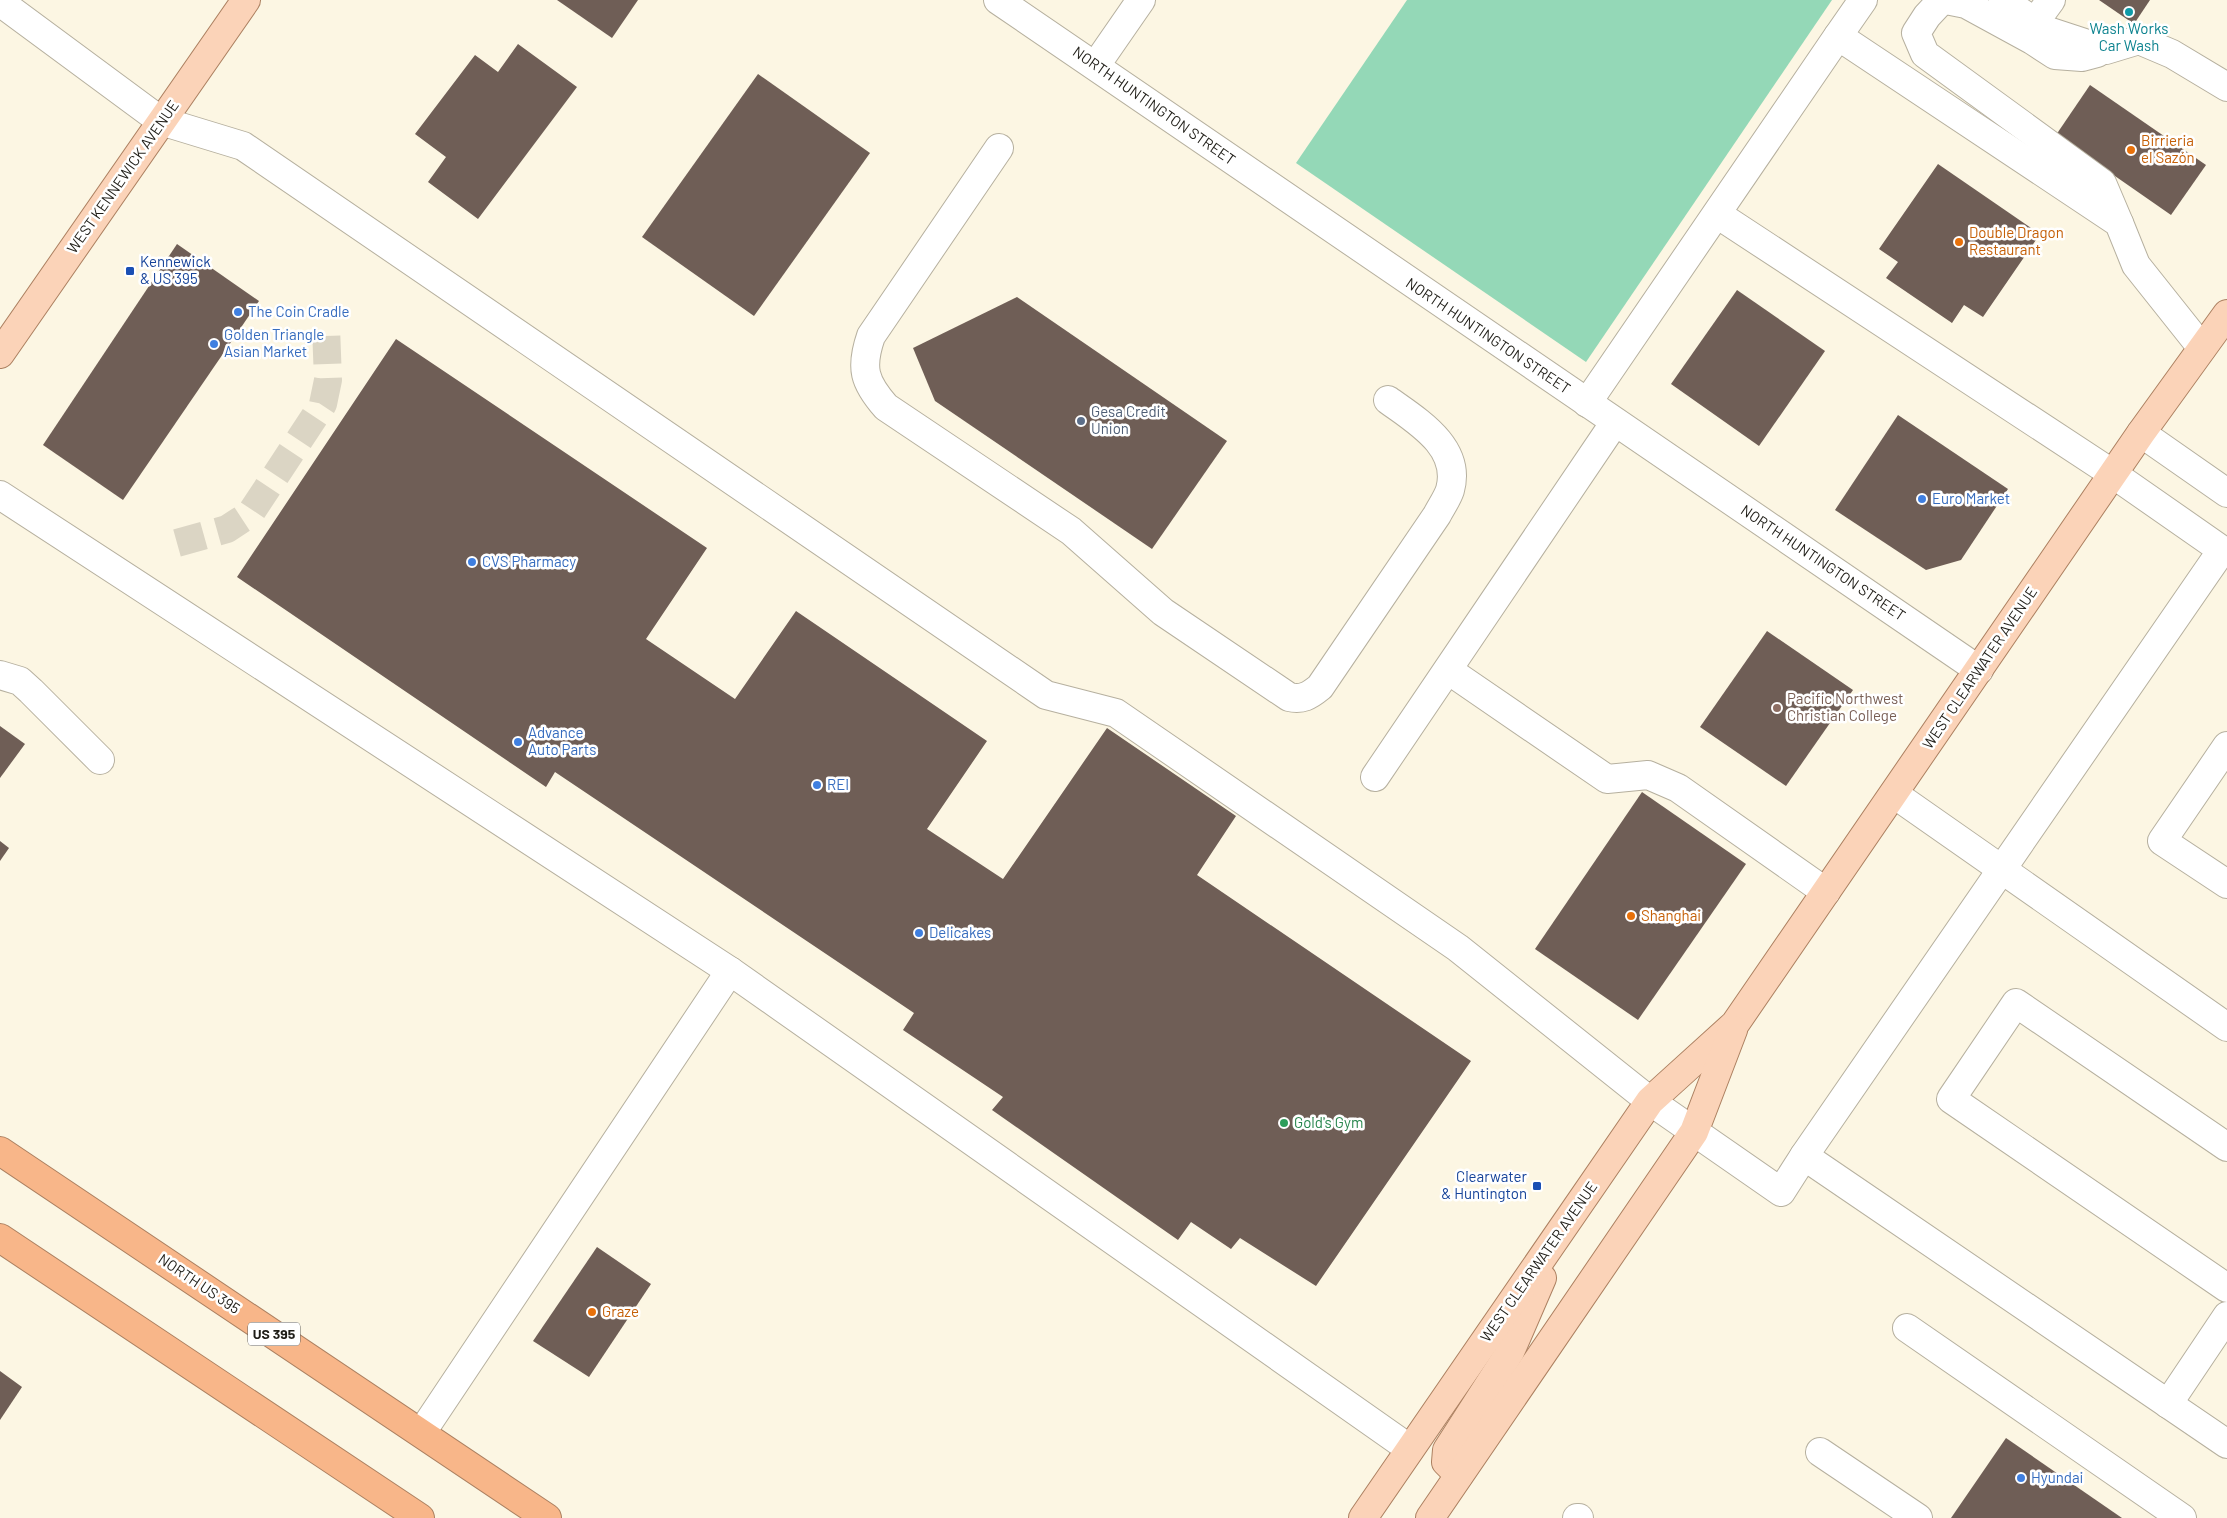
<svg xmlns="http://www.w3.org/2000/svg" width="2227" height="1518" font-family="Barlow,sans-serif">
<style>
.green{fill:#94d8b7}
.building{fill:#6f5e56}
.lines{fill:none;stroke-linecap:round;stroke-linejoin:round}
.minor-tunnel{stroke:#dbd5c4;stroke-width:28;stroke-dasharray:28 14;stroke-linecap:butt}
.minor-casing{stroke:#b6b09f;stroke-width:30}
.major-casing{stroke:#ac8061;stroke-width:30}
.highway-casing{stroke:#ac8061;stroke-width:30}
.minor{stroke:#fff;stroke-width:28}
.major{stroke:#fbd3b8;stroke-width:28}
.highway{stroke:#f8b689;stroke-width:28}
.culture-dot{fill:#0f9aa8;stroke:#fff;stroke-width:2}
.food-dot{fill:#e8710a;stroke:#fff;stroke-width:2}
.transit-dot{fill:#1a4fb4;stroke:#fff;stroke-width:2}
.shop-dot{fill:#3f7fe0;stroke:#fff;stroke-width:2}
.service-dot{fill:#5c6f8a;stroke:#fff;stroke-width:2}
.education-dot{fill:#8d6e63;stroke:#fff;stroke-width:2}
.leisure-dot{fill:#2e9e5b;stroke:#fff;stroke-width:2}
.labels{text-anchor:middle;stroke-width:5;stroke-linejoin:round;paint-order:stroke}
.shield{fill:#fff;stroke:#62615d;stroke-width:1}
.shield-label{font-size:14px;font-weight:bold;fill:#1f1d17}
.culture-label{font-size:15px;fill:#0d838f;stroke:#fff}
.street-label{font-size:15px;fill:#1f1d17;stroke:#fff}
.food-label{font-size:15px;fill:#c56008;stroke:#fff;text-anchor:start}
.transit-label{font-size:15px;fill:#164399;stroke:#fff;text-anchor:start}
.shop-label{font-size:15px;fill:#366cbe;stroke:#fff;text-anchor:start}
.service-label{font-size:15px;fill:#4e5e75;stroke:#fff;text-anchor:start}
.education-label{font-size:15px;fill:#785e54;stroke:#fff;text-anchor:start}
.leisure-label{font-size:15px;fill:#27864d;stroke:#fff;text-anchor:start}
</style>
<rect width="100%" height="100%" fill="#fcf6e3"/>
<!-- green -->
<polygon class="green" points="1407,0 1832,0 1586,362 1296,163"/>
<!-- building -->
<g class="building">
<polygon points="557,0 638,0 612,38"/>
<polygon points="2099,0 2150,0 2134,24"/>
<polygon points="518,44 577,87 478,219 428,182 446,157 415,134 475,55 498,72"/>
<polygon points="758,74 870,153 754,316 642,237"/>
<polygon points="2090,85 2206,165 2171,215 2056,135"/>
<polygon points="1938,164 2040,234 1983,317 1964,305 1952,323 1886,278 1898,262 1879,249"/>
<polygon points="177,244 259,301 123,500 43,445"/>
<polygon points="1737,290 1825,351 1759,446 1671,384"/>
<polygon points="1017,297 1227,441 1152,549 935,401 913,348"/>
<polygon points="396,339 707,548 646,639 735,699 796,611 987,741 927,829 1003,879 1107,728 1236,816 1197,875 1471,1061 1316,1286 1240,1238 1231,1249 1191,1222 1178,1240 992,1110 1003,1097 903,1030 914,1013 555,772 546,787 237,577"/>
<polygon points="1898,415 2008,489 1961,560 1926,570 1835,510"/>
<polygon points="1767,631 1853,690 1786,786 1700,727"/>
<polygon points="0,726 25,744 0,778"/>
<polygon points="1642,792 1746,864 1638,1020 1535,949"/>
<polygon points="0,841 9,848 0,861"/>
<polygon points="597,1247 651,1284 589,1377 533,1341"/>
<polygon points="0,1371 22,1387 0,1420"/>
<polygon points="2006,1438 2122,1518 1951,1518"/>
</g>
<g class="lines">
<!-- minor-tunnel -->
<polyline class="minor-tunnel" points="177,543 227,529 250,514 323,404 328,380 326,327"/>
<defs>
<g id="minor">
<polyline points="998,0 1979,670"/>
<polyline points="1863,0 1838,36 2119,223 2136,265 2202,348"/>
<polyline points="1942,0 1927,16 1916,33 1925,54 2102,183 2119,223"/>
<polyline points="1946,0 1966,4 2032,40 2055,55 2082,57 2097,53"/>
<polyline points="2003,0 2048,31 2106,50 2139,40 2172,54 2227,87"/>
<polyline points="0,2 161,121 243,146 1046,695 1116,713 1458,948 1650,1101 1781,1192 1804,1156"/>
<polyline points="2035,22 2051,0"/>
<polyline points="1096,65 1141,0"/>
<path d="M 999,148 L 871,336 C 860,368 864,382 886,407 L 1071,531 L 1163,612 L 1289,697 C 1302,700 1309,696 1320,687 L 1437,515 C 1441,507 1447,499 1450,490 C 1462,447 1417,421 1388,400"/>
<polyline points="1717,214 2113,474 2222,550 1804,1156 2227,1444"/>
<polyline points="1587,403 1838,36"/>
<polyline points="2141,433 2227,493"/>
<polyline points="0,495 730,971 1410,1449"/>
<polyline points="1448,670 1607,779 1648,775 1678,788 1826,892"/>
<polyline points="0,675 20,681 31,691 100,760"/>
<polyline points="2227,746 2162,841 2227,884"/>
<polyline points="1375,777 1615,422"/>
<polyline points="1894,794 2227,1027"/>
<polyline points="2227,1147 2016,1003 1951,1099 2227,1288"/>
<polyline points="1907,1328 2182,1518"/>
<polyline points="2168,1404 2227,1316"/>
<polyline points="422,1432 730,971"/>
<polyline points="1820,1452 1918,1518"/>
<polyline points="1577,1518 1579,1518"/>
</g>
<g id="major">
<polyline points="0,354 246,0"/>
<polyline points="1459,1475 1446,1462 1447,1450 1510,1352 1542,1278"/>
<polyline points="1363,1518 1650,1101 1735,1024 2141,433 2227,314"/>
<polyline points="1430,1518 1694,1132 1733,1030"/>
</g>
<g id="highway">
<polyline points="0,1151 547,1518"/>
<polyline points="0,1238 420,1518"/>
</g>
</defs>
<!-- minor casing -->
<use href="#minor" class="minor-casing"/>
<!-- major casing -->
<use href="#major" class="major-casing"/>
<!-- highway casing -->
<use href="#highway" class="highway-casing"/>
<!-- minor -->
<use href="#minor" class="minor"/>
<!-- major -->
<use href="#major" class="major"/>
<!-- highway -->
<use href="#highway" class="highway"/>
</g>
<!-- markers -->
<circle class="culture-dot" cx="2129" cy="12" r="5"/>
<g class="food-dot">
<circle cx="2131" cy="150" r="5"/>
<circle cx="1959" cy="242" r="5"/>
<circle cx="1631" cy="916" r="5"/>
<circle cx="592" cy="1312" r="5"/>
</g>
<g class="transit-dot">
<rect x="125" y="266" width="10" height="10" rx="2.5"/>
<rect x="1532" y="1181" width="10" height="10" rx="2.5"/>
</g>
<g class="shop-dot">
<circle cx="238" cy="312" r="5"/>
<circle cx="214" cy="344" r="5"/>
<circle cx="1922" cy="499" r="5"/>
<circle cx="472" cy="562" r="5"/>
<circle cx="518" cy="742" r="5"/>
<circle cx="817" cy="785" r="5"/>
<circle cx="919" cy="933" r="5"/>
<circle cx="2021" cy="1478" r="5"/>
</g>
<circle class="service-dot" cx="1081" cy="421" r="5"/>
<circle class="education-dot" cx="1777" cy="708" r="5"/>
<circle class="leisure-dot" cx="1284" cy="1123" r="5"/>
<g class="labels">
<!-- shield labels -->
<rect class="shield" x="248" y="1322.5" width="52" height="23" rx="4"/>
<g class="shield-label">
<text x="274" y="1339">US 395</text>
</g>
<!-- culture labels -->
<g class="culture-label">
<text x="2129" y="34">Wash Works<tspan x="2129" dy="17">Car Wash</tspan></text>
</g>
<!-- street labels -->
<g class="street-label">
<text transform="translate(1154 106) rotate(35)" y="5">NORTH HUNTINGTON STREET</text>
<text transform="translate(123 177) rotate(-55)" y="5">WEST KENNEWICK AVENUE</text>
<text transform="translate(1488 336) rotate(34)" y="5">NORTH HUNTINGTON STREET</text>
<text transform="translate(1823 563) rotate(34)" y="5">NORTH HUNTINGTON STREET</text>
<text transform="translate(1980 668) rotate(-56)" y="5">WEST CLEARWATER AVENUE</text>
<text transform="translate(1539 1262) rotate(-55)" y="5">WEST CLEARWATER AVENUE</text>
<text transform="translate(199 1284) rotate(34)" y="5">NORTH US 395</text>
</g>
<!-- food labels -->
<g class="food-label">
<text x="2141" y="146">Birrieria<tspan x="2141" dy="17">el Sazón</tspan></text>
<text x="1969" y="238">Double Dragon<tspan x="1969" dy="17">Restaurant</tspan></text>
<text x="1641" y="921">Shanghai</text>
<text x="602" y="1317">Graze</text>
</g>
<!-- transit labels -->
<g class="transit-label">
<text x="140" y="267">Kennewick<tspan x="140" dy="17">&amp; US 395</tspan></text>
<text x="1527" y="1182" text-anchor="end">Clearwater<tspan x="1527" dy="17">&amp; Huntington</tspan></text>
</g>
<!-- shop labels -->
<g class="shop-label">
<text x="248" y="317">The Coin Cradle</text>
<text x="224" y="340">Golden Triangle<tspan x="224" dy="17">Asian Market</tspan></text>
<text x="1932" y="504">Euro Market</text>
<text x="482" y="567">CVS Pharmacy</text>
<text x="528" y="738">Advance<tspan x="528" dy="17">Auto Parts</tspan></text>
<text x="827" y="790">REI</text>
<text x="929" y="938">Delicakes</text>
<text x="2031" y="1483">Hyundai</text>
</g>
<!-- service labels -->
<g class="service-label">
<text x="1091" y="417">Gesa Credit<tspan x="1091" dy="17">Union</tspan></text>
</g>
<!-- education labels -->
<g class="education-label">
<text x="1787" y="704">Pacific Northwest<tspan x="1787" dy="17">Christian College</tspan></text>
</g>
<!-- leisure labels -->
<g class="leisure-label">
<text x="1294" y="1128">Gold's Gym</text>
</g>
</g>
</svg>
